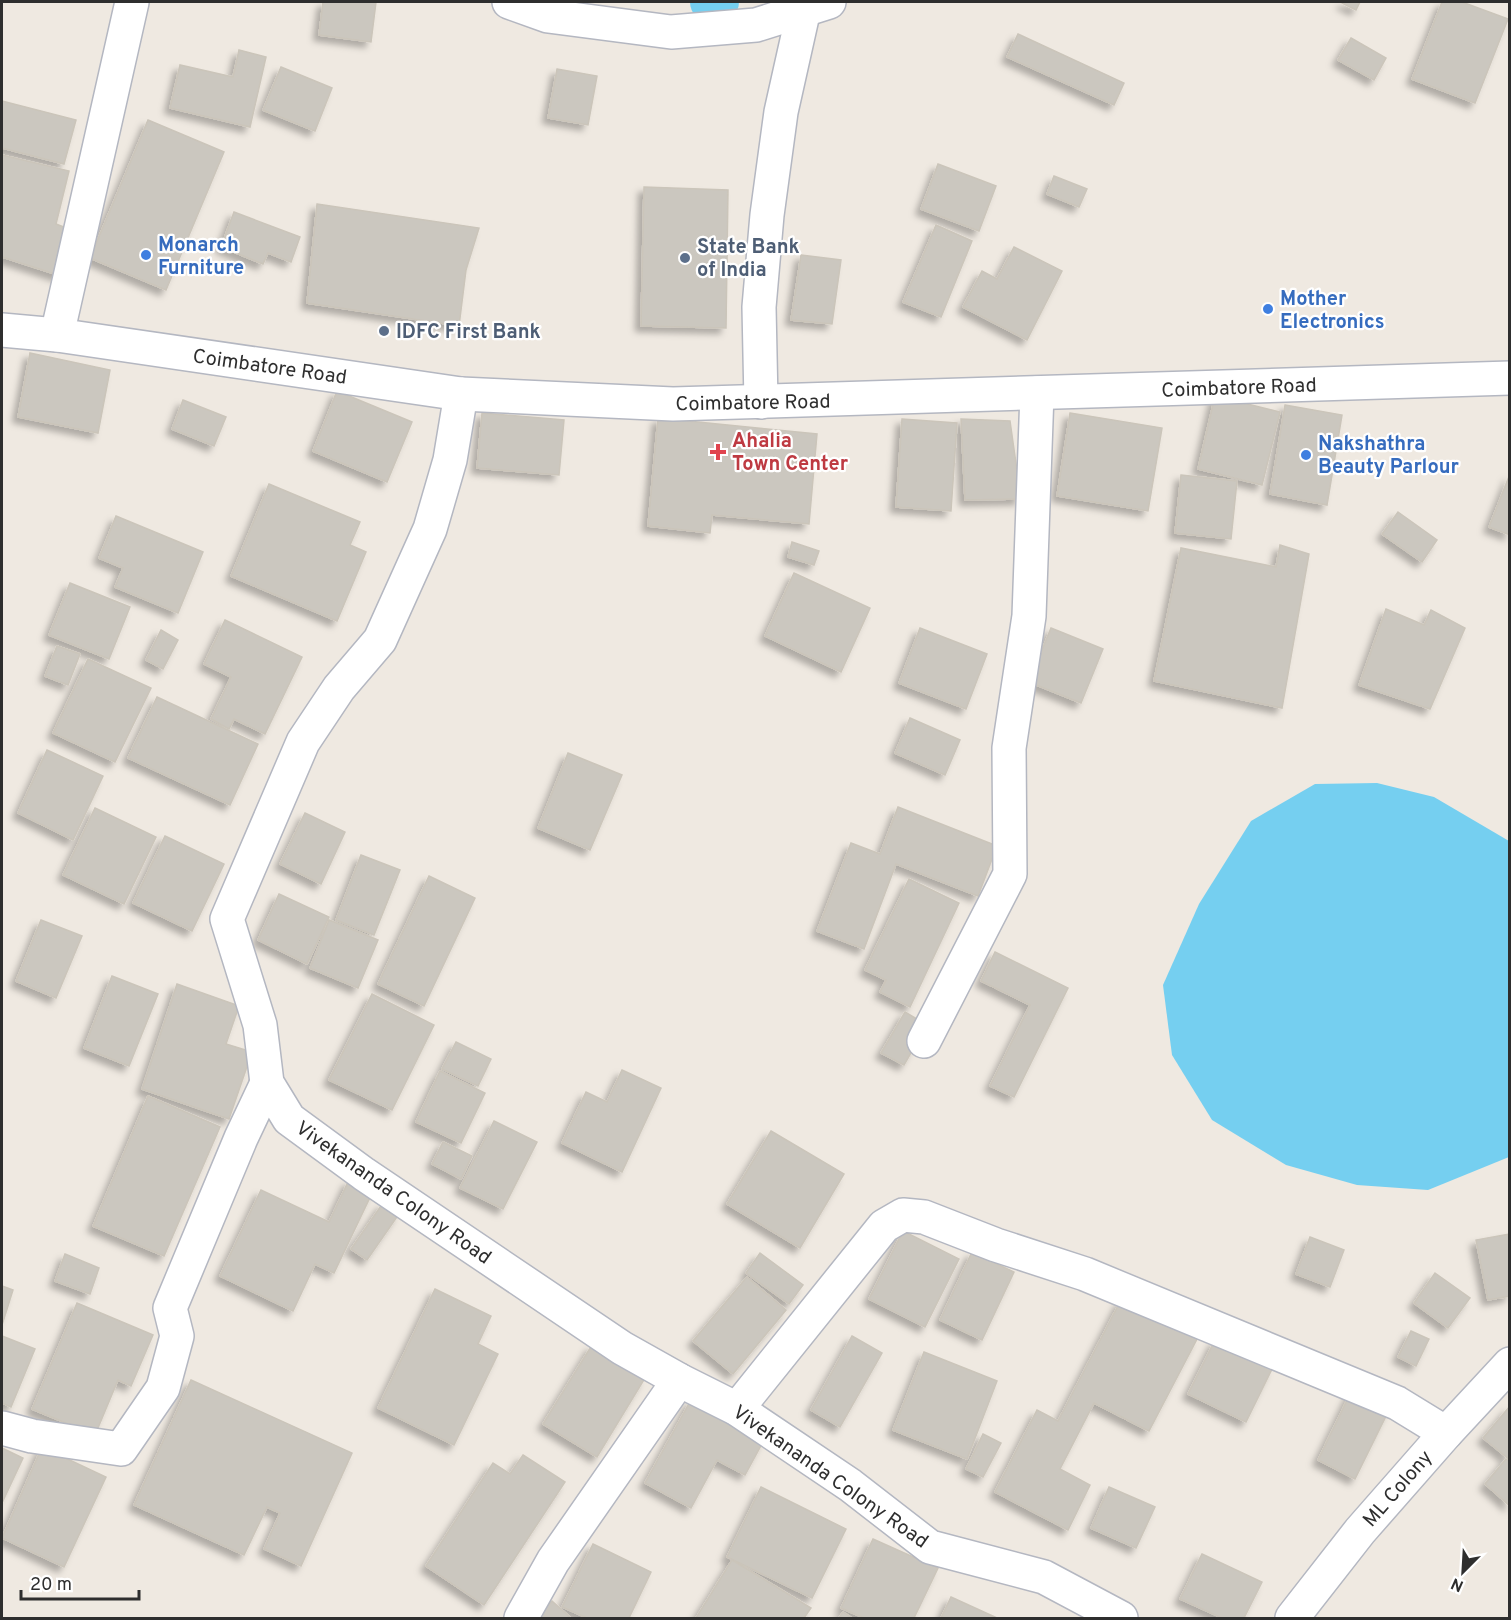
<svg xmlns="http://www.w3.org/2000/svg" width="1511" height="1620" font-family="Overpass,sans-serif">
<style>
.water{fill:#75cff0}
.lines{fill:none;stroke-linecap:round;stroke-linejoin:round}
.canal{stroke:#75cff0;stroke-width:42}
.building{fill:#cbc7bf;stroke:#cbc5ba;stroke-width:1.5;filter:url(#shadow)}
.street-casing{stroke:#b4b7c1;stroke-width:36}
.secondary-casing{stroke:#b4b7c1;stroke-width:36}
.street{stroke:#fff;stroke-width:33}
.secondary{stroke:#fff;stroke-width:33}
.shop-dot{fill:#3f7fe0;stroke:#fff;stroke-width:2}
.service-dot{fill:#5c6f8a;stroke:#fff;stroke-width:2}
.health-dot{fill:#e0444e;stroke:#fff;stroke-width:2}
.labels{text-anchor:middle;stroke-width:4.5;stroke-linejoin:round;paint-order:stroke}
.shop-label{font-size:20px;font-weight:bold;fill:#366cbe;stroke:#fff;text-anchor:start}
.service-label{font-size:20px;font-weight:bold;fill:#4e5e75;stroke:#fff;text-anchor:start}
.street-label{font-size:20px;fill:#2e2e2e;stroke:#fff}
.health-label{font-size:20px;font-weight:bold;fill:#be3a42;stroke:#fff;text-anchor:start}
</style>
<defs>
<filter id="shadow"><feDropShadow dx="-5.5" dy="5.5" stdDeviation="3" flood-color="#0004"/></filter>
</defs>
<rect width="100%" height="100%" fill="#efe9e1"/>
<!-- water -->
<polygon class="water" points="1377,783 1434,797 1509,841 1509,1157 1428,1190 1357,1185 1286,1165 1212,1120 1172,1055 1163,985 1199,904 1251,821 1315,784"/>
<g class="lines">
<!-- canal -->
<polyline class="canal" points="711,2 718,2"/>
</g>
<!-- building -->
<g class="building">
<polygon points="323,2 376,2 371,42 319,35"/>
<polygon points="1342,2 1360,2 1356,10 1342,3"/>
<polygon points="1442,2 1462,2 1508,19 1475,103 1412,79"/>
<polygon points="1018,34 1124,83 1114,105 1007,57"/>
<polygon points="1351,38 1386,58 1374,80 1338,60"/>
<polygon points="239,50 266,57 250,127 170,108 180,65 233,77"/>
<polygon points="281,67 332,88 315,131 263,110"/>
<polygon points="557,69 597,76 588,125 548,118"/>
<polygon points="2,101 76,120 64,164 2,148"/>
<polygon points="148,120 224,152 166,290 90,258"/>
<polygon points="2,155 69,171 56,224 74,231 61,276 2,257"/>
<polygon points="938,164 996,186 979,231 921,209"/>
<polygon points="1054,176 1087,189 1079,207 1047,194"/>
<polygon points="644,187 728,190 726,328 641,326"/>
<polygon points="317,204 479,228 466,270 459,326 307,303"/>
<polygon points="234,212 300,237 291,262 268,253 263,264 221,247"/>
<polygon points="936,225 972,241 941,317 903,302"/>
<polygon points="1014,247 1062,271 1027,340 963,307 982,271 997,279"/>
<polygon points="801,255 841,260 832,324 791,320"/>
<polygon points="30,353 110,370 98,433 18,417"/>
<polygon points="337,391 412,422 387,482 313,451"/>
<polygon points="1215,396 1280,412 1262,485 1198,469"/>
<polygon points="183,400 226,417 214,446 172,429"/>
<polygon points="1285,405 1342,415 1327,505 1270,494"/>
<polygon points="482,413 564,420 559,475 477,468"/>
<polygon points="1070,413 1162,428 1148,511 1057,496"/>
<polygon points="658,418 817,434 809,524 712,515 710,533 648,526"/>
<polygon points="902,419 957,423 951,511 896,507"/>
<polygon points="961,419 1010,421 1021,499 965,500"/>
<polygon points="1510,474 1510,535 1489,527"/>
<polygon points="1181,475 1237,481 1231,539 1175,533"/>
<polygon points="269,484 360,522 350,545 366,552 337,621 231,576"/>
<polygon points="1398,512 1437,540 1422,562 1382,534"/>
<polygon points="116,516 203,552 178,613 115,587 123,568 99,558"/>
<polygon points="792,542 819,551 814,565 788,557"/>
<polygon points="1280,545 1309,554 1282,708 1154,681 1181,548 1276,567"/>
<polygon points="794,573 870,608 841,672 765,636"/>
<polygon points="70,583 130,607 109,659 49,635"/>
<polygon points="1386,609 1424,625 1431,610 1465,628 1430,709 1359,685"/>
<polygon points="225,620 302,657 265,734 234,719 229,729 211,719 231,677 204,664"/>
<polygon points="920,628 987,654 966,709 899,683"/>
<polygon points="1051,628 1103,649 1081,703 1029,682"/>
<polygon points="161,630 178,640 163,669 146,660"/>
<polygon points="57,646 80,654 68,685 45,676"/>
<polygon points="88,659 151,688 115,762 53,733"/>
<polygon points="157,697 258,744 230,805 128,758"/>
<polygon points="910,718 960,740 945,775 895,753"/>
<polygon points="47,750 103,776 73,840 18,813"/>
<polygon points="568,753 622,775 590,850 538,828"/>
<polygon points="898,807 997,846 978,896 896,864 864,949 817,931 851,843 880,854"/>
<polygon points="95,808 156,837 124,904 63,875"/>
<polygon points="305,813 345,832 321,884 280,864"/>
<polygon points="165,836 224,864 192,931 133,903"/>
<polygon points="361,855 400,870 374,935 336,920"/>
<polygon points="429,876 475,898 424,1006 378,984"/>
<polygon points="909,879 959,903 910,1007 880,992 886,980 865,970"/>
<polygon points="279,894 329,917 307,964 258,940"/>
<polygon points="41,920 82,936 56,998 16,981"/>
<polygon points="329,920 378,940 358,988 310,968"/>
<polygon points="995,952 1068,988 1014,1097 990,1086 1030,1005 981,981"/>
<polygon points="112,976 158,994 129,1066 84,1048"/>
<polygon points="177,984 239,1006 226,1044 252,1052 229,1119 142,1089"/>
<polygon points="372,994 434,1025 392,1110 329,1080"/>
<polygon points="905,1012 927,1025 904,1065 881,1053"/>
<polygon points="456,1042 491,1059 478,1086 442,1069"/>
<polygon points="622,1070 661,1088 622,1172 562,1143 586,1092 607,1102"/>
<polygon points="440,1071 485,1093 461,1143 416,1122"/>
<polygon points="148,1096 220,1127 164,1256 93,1226"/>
<polygon points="494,1121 537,1142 503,1209 460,1188"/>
<polygon points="771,1131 844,1174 800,1248 727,1204"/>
<polygon points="443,1142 472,1156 461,1179 432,1164"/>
<polygon points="349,1180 373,1191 334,1273 315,1264 293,1311 220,1276 261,1190 329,1222"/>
<polygon points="383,1203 399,1214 367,1260 351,1249"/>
<polygon points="903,1231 959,1259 925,1327 869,1299"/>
<polygon points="1510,1234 1510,1296 1488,1300 1476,1240"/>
<polygon points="1310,1237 1344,1250 1330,1287 1296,1274"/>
<polygon points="972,1252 1014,1272 982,1340 940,1320"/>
<polygon points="760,1253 803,1285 789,1304 746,1273"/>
<polygon points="65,1254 99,1268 90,1294 55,1281"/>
<polygon points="1435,1273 1470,1298 1448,1328 1414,1303"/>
<polygon points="747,1277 786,1310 733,1374 693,1341"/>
<polygon points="2,1286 13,1290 2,1325"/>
<polygon points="435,1289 491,1316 478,1344 498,1354 454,1445 378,1408"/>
<polygon points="1121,1300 1197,1339 1149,1431 1094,1403 1060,1469 1090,1485 1068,1530 995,1492 1037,1410 1058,1421"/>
<polygon points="77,1303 153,1335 131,1386 118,1380 95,1435 32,1409"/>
<polygon points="1411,1331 1429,1339 1416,1366 1398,1357"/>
<polygon points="2,1336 35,1349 11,1407 2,1403"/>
<polygon points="852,1336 882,1353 840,1427 811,1410"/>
<polygon points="1215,1340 1272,1369 1246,1422 1188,1394"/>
<polygon points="592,1345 645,1378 597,1457 543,1424"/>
<polygon points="924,1352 997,1381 967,1459 893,1430"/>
<polygon points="191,1380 352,1453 301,1566 264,1549 280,1513 267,1507 244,1555 134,1505"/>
<polygon points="1351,1392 1389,1410 1355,1479 1318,1460"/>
<polygon points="691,1400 764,1440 745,1475 717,1460 691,1508 645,1483"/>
<polygon points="1510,1406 1510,1460 1483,1438"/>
<polygon points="983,1434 1001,1443 983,1477 966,1469"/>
<polygon points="42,1447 106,1477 64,1567 2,1538"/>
<polygon points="2,1448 23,1458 2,1503"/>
<polygon points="523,1455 565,1482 484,1605 426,1566 493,1463 510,1474"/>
<polygon points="1506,1459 1510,1462 1510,1506 1485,1484"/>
<polygon points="761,1487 846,1529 812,1598 727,1557"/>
<polygon points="1109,1487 1155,1507 1136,1548 1091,1528"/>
<polygon points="873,1539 938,1568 914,1618 864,1618 841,1608"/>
<polygon points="593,1544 651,1572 629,1618 587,1618 562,1607"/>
<polygon points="1202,1554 1262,1582 1244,1618 1222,1618 1180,1599"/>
<polygon points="732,1560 811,1608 804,1618 696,1618"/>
<polygon points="951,1597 997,1618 941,1618"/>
<polygon points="552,1601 571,1618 536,1618"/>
<polygon points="843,1612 852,1618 839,1618"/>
</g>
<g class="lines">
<defs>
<g id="street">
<polyline points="509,2 548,16 671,32 756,25 829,2"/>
<polyline points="57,335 132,2"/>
<polyline points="461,394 450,460 430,529 380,640 339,688 303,742 227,919 260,1025 267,1083 289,1119 364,1174 622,1348 679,1380 737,1409 850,1485 930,1547 1044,1577 1121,1618"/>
<polyline points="761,402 759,307 767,215 781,112 804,9"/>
<polyline points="924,1041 1010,874 1009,748 1029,616 1037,393"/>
<polyline points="737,1409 884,1226 903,1215 924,1217 996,1245 1085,1274 1397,1403 1446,1433"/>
<polyline points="2,1428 32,1436 121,1449 163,1388 177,1336 170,1308 241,1138 267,1083"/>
<polyline points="521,1618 553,1561 679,1380"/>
<polyline points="1292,1618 1360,1531 1446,1433 1510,1364"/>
</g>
<polyline id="secondary" points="2,330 57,335 461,394 673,404 1510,378"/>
</defs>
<!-- street casing -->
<use href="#street" class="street-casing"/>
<!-- secondary casing -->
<use href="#secondary" class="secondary-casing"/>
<!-- street -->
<use href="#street" class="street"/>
<!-- secondary -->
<use href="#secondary" class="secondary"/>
</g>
<!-- markers -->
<g class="shop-dot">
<circle cx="146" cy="255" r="6"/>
<circle cx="1268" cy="309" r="6"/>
<circle cx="1306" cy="455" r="6"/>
</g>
<g class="service-dot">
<circle cx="685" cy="258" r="6"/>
<circle cx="384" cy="331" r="6"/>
</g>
<path class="health-dot" d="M715 443h6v6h6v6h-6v6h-6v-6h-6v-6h6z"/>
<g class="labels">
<!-- shop labels -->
<g class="shop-label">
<text x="158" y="251">Monarch<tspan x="158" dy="23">Furniture</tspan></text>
<text x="1280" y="305">Mother<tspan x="1280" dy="23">Electronics</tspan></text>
<text x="1318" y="450">Nakshathra<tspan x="1318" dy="23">Beauty Parlour</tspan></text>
</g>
<!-- service labels -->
<g class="service-label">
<text x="697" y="253">State Bank<tspan x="697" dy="23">of India</tspan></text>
<text x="396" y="338">IDFC First Bank</text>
</g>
<!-- street labels -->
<g class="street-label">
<text transform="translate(270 366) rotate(8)" y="7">Coimbatore Road</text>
<text transform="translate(1239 387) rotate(-2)" y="7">Coimbatore Road</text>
<text transform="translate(753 402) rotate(-1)" y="7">Coimbatore Road</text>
<text transform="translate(394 1192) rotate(35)" y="7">Vivekananda Colony Road</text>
<text transform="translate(831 1476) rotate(35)" y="7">Vivekananda Colony Road</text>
<text transform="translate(1397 1488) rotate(-49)" y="7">ML Colony</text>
</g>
<!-- health labels -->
<g class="health-label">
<text x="732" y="447">Ahalia<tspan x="732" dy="23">Town Center</tspan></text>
</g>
</g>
<!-- border -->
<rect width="1511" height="1620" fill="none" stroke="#2e2e2e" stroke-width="6"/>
<!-- north arrow -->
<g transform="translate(1463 1572) rotate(204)" stroke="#ffffff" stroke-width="4.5" paint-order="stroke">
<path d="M0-4.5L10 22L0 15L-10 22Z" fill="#2e2e2e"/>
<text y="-9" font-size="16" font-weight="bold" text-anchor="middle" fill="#2e2e2e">N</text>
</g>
<!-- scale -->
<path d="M21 1590v9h118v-9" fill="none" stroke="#2e2e2e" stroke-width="3"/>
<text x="30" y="1590" font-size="18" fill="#2e2e2e" stroke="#ffffff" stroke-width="4.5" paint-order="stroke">20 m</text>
</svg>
